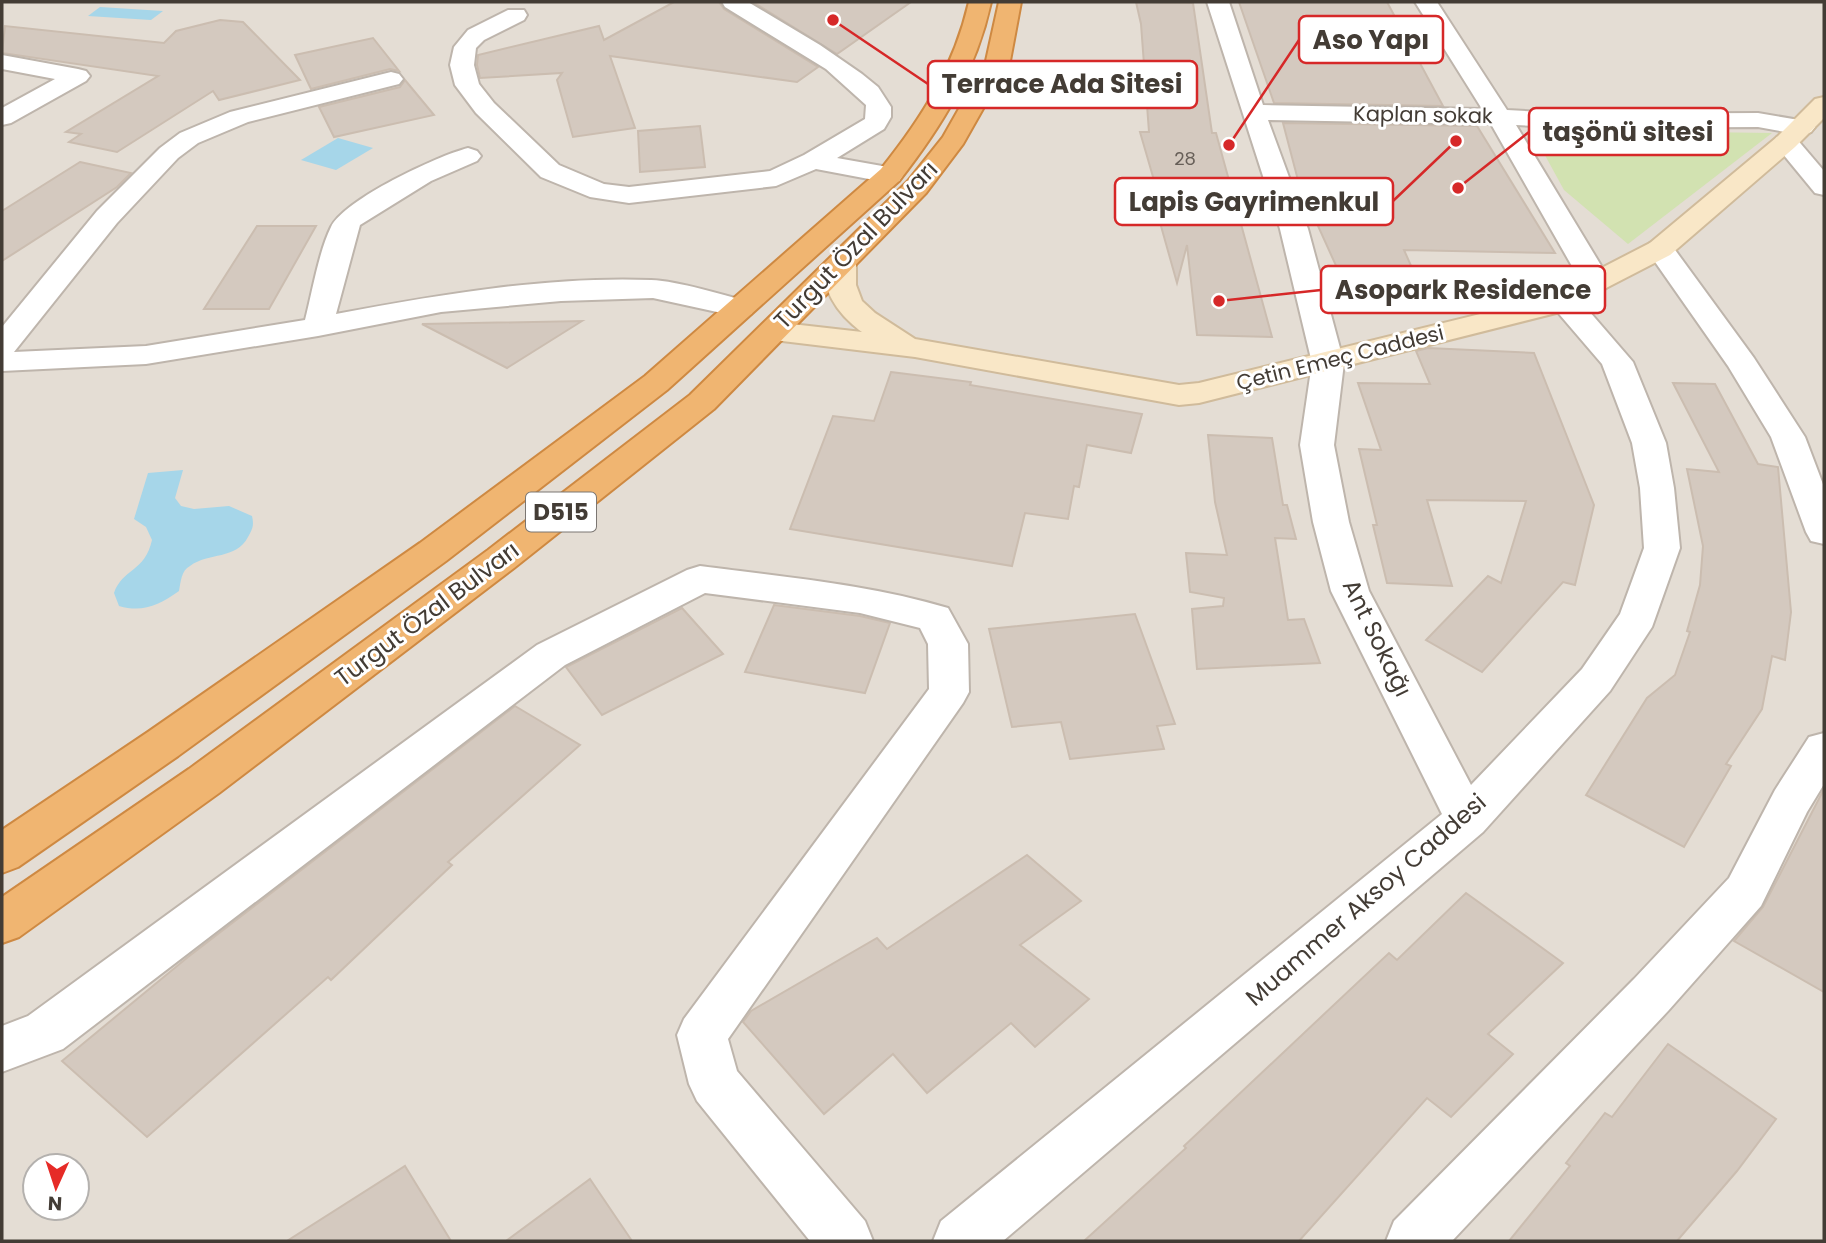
<svg xmlns="http://www.w3.org/2000/svg" width="1826" height="1243" font-family="Poppins,sans-serif">
<style>
.residential{fill:#e4ddd4;fill-rule:evenodd}
.green{fill:#d2e2b1}
.water{fill:#a6d6e9}
.building{fill:#d4c9bf;stroke:#cbbdb0;stroke-width:2}
.lines{fill:none;stroke-linecap:round;stroke-linejoin:round}
.street-casing{stroke:#beb5ac;stroke-width:4}
.secondary-casing{stroke:#d0bb9b;stroke-width:4}
.highway-casing{stroke:#ce8942;stroke-width:4}
.street{fill:#fff;fill-rule:evenodd}
.secondary{fill:#f9e7c7;fill-rule:evenodd}
.highway{fill:#f0b571;fill-rule:evenodd}
.labels{text-anchor:middle;stroke-width:6;stroke-linejoin:round;paint-order:stroke}
.far-number-label{font-size:18px;fill:#675f58}
.far-street-label{font-size:21px;fill:#433c35;stroke:#fff}
.shield{fill:#fff;stroke:#7b7672;stroke-width:2}
.shield-label{font-size:23px;font-weight:bold;fill:#433c35}
.street-label{font-size:24px;fill:#433c35;stroke:#fff}
.leader{fill:none;stroke:#d62828;stroke-width:2.5}
.callout-dot{fill:#d62828;stroke:#fff;stroke-width:2.5}
.callout{fill:#fff;stroke:#d62828;stroke-width:2.5}
.callout-label{font-size:26px;text-anchor:middle;font-weight:bold;fill:#433c35}
</style>
<rect width="100%" height="100%" fill="#f1ece5"/>
<!-- residential -->
<path class="residential" d="M 2,2 L 1824,2 L 1824,1241 L 2,1241 ZM 35,1166 L 77,1166 L 77,1208 L 35,1208 Z"/>
<!-- green -->
<polygon class="green" points="1699,132 1772,133 1628,244 1564,190 1541,148 1549,136"/>
<!-- water -->
<g class="water">
<polygon points="100,7 163,11 151,20 88,16"/>
<polygon points="338,138 373,148 336,170 301,160"/>
<path d="M 183,470 L 175,498 L 181,506 L 194,509 L 229,506 L 252,516 C 254,525 253,528 248,537 C 236,560 209,552 190,566 C 181,571 181,581 179,591 C 159,605 143,613 119,606 L 114,593 C 122,569 145,572 152,540 L 146,527 L 134,519 L 148,473 Z"/>
</g>
<!-- building -->
<g class="building">
<polygon points="674,2 719,2 724,9 818,67 797,82 610,56 635,128 573,137 557,80 562,73 480,78 477,65 478,55 599,26 604,40"/>
<polygon points="753,2 911,2 837,54"/>
<polygon points="1136,2 1193,3 1212,133 1216,133 1272,337 1197,335 1187,245 1177,283 1152,194 1158,194 1140,132 1149,132 1141,24"/>
<polygon points="1239,2 1387,2 1443,106 1274,103"/>
<polygon points="220,20 243,22 300,80 219,100 213,91 117,152 69,142 81,134 66,132 158,76 2,53 5,26 164,43 176,31"/>
<polygon points="373,38 399,71 390,69 311,89 295,55"/>
<polygon points="405,80 434,115 334,137 319,107 400,87"/>
<polygon points="1283,123 1477,126 1555,253 1404,250 1432,313 1357,312 1299,184"/>
<polygon points="700,126 705,167 640,172 638,131"/>
<polygon points="80,162 131,173 117,187 2,261 2,211"/>
<polygon points="257,226 316,226 269,309 204,309"/>
<polygon points="582,321 507,368 422,324"/>
<polygon points="1428,348 1534,353 1594,505 1575,585 1563,582 1482,672 1426,640 1488,576 1501,583 1526,501 1427,500 1452,586 1387,583 1373,525 1377,525 1359,449 1381,450 1358,383 1430,384 1416,351"/>
<polygon points="891,372 971,382 970,385 1142,414 1131,453 1087,445 1079,487 1074,486 1068,519 1025,513 1012,566 790,529 833,416 874,421"/>
<polygon points="1673,383 1715,384 1758,464 1778,467 1791,612 1785,660 1772,656 1762,709 1726,764 1731,766 1684,847 1586,795 1647,698 1675,675 1690,632 1687,631 1700,585 1703,546 1687,469 1719,472"/>
<polygon points="1208,435 1272,438 1283,505 1287,505 1296,539 1275,538 1288,620 1304,619 1320,663 1197,669 1192,609 1223,606 1224,598 1190,592 1186,553 1227,555 1215,502"/>
<polygon points="774,605 860,616 890,623 865,693 745,672"/>
<polygon points="682,608 723,654 602,715 566,667"/>
<polygon points="1135,614 1175,724 1157,726 1164,749 1070,759 1061,722 1012,727 989,629"/>
<polygon points="515,706 580,745 448,862 452,865 331,980 328,977 147,1137 62,1061 188,957"/>
<polygon points="1824,789 1824,992 1734,941 1763,907"/>
<polygon points="1027,855 1081,901 1020,945 1089,999 1035,1047 1011,1023 927,1093 893,1054 824,1114 743,1022 751,1011 877,938 887,949"/>
<polygon points="1466,893 1563,963 1488,1034 1513,1054 1451,1117 1427,1098 1299,1241 1084,1241 1186,1148 1184,1146 1389,953 1397,960"/>
<polygon points="1668,1044 1776,1119 1737,1171 1677,1241 1509,1241 1570,1166 1566,1163 1605,1113 1612,1117"/>
<polygon points="405,1166 451,1241 287,1241"/>
<polygon points="590,1179 632,1241 506,1241"/>
</g>
<g class="lines">
<defs>
<g id="street">
<polygon points="722,2 748,2 820,45 862,74 878,87 891,107 891,117 884,129 837,158 899,169 903,175 899,181 890,183 816,169 776,186 629,203 590,197 541,177 476,113 455,85 450,65 454,47 468,30 508,10 524,10 527,15 524,20 484,40 476,48 474,65 479,84 494,103 559,165 604,184 629,187 770,171 804,155 865,119 866,105 826,69 725,7"/>
<polygon points="1207,2 1229,2 1263,105 1482,109 1415,2 1437,2 1507,110 1577,114 1758,113 1811,122 1815,127 1811,132 1802,135 1758,127 1577,128 1516,125 1611,282 1606,288 1596,291 1586,288 1581,282 1491,124 1268,120 1308,229 1344,363 1334,445 1349,522 1369,591 1471,785 1582,669 1620,614 1644,548 1640,488 1632,443 1602,364 1554,308 1550,302 1554,296 1565,293 1576,296 1633,362 1666,443 1674,488 1680,548 1652,627 1610,691 1483,832 1003,1241 933,1241 941,1221 1442,814 1331,591 1313,522 1300,445 1312,363 1280,229"/>
<polygon points="2,55 78,69 86,71 90,76 86,81 11,123 2,125 2,108 55,79 2,69"/>
<path d="M 391,72 L 399,74 L 403,79 L 399,84 L 248,122 L 198,143 L 178,158 L 117,223 L 14,352 L 146,346 L 305,320 C 312,293 319,251 331,227 C 345,199 437,156 468,148 L 477,151 L 481,156 L 477,161 L 431,181 L 360,225 L 336,314 C 438,295 547,276 651,280 C 679,281 722,295 751,302 L 755,308 L 751,314 L 740,317 L 653,298 L 561,301 L 441,312 L 318,336 L 146,364 L 2,371 L 2,327 L 97,211 L 160,148 L 180,133 L 230,112 Z"/>
<polygon points="1786,134 1795,137 1824,171 1824,195 1815,193 1773,142 1777,137"/>
<polygon points="1660,240 1670,243 1754,358 1805,437 1824,487 1824,544 1811,541 1806,532 1771,437 1728,366 1646,249 1650,243"/>
<path d="M 700,566 C 783,577 867,584 948,608 L 968,644 L 969,692 L 963,703 L 728,1039 L 737,1071 L 865,1221 L 873,1241 L 810,1241 L 697,1101 L 689,1084 L 677,1035 L 684,1019 L 929,689 L 928,644 L 920,628 L 860,613 L 705,593 L 565,665 L 63,1049 L 2,1072 L 2,1026 L 28,1016 L 537,645 L 687,570 Z"/>
<polygon points="1824,733 1824,784 1807,812 1761,906 1668,1011 1452,1241 1386,1241 1394,1221 1634,979 1729,878 1775,790 1809,737"/>
</g>
<path id="secondary" d="M 1824,97 L 1824,118 L 1795,147 L 1670,255 L 1606,288 L 1576,308 L 1199,403 L 1179,405 L 915,357 L 774,340 L 763,337 L 759,331 L 763,325 L 774,322 L 862,332 C 840,316 813,284 832,256 L 842,253 L 852,256 L 856,262 L 856,285 L 862,301 L 875,313 L 915,339 L 1179,385 L 1199,383 L 1554,296 L 1586,276 L 1650,243 L 1777,137 L 1815,99 Z"/>
<g id="highway">
<path d="M 969,2 L 991,2 C 976,71 942,126 899,181 L 667,390 L 446,561 L 178,756 L 18,867 L 2,873 L 2,830 L 148,732 L 420,543 L 645,376 L 881,169 C 922,118 954,67 969,2 Z"/>
<polygon points="999,2 1021,2 1010,61 963,144 926,193 714,409 514,568 219,793 19,937 2,943 2,897 189,769 488,550 690,395 908,181 943,137 986,61"/>
</g>
</defs>
<!-- street casing -->
<use href="#street" class="street-casing"/>
<!-- secondary casing -->
<use href="#secondary" class="secondary-casing"/>
<!-- highway casing -->
<use href="#highway" class="highway-casing"/>
<!-- street -->
<use href="#street" class="street"/>
<!-- secondary -->
<use href="#secondary" class="secondary"/>
<!-- highway -->
<use href="#highway" class="highway"/>
</g>
<g class="labels">
<!-- far-number labels -->
<g class="far-number-label">
<text x="1185" y="165">28</text>
</g>
<!-- far-street labels -->
<g class="far-street-label">
<text transform="translate(1423 115) rotate(1)" y="7">Kaplan sokak</text>
<text transform="translate(1340 358) rotate(-14)" y="7">Çetin Emeç Caddesi</text>
</g>
<!-- shield labels -->
<rect class="shield" x="526" y="492.5" width="70" height="39" rx="5"/>
<g class="shield-label">
<text x="561" y="520">D515</text>
</g>
<!-- street labels -->
<g class="street-label">
<text transform="translate(856 245) rotate(-46)" y="8">Turgut Özal Bulvarı</text>
<text transform="translate(427 614) rotate(-37)" y="8">Turgut Özal Bulvarı</text>
<text transform="translate(1377 638) rotate(64)" y="8">Ant Sokağı</text>
<text transform="translate(1366 900) rotate(-41)" y="8">Muammer Aksoy Caddesi</text>
</g>
</g>
<!-- callouts -->
<path class="leader" d="M1229 145L1299 40M833 20L928 84M1458 188L1529 132M1456 141L1393 201M1219 301L1321 290"/>
<g class="callout-dot">
<circle cx="1229" cy="145" r="7"/>
<circle cx="833" cy="20" r="7"/>
<circle cx="1458" cy="188" r="7"/>
<circle cx="1456" cy="141" r="7"/>
<circle cx="1219" cy="301" r="7"/>
</g>
<g class="callout">
<rect x="1299" y="16" width="144" height="47" rx="7"/>
<rect x="928" y="61" width="269" height="47" rx="7"/>
<rect x="1529" y="108" width="199" height="47" rx="7"/>
<rect x="1115" y="178" width="278" height="47" rx="7"/>
<rect x="1321" y="266" width="284" height="47" rx="7"/>
</g>
<g class="callout-label">
<text x="1371" y="49">Aso Yapı</text>
<text x="1062" y="93">Terrace Ada Sitesi</text>
<text x="1628" y="141">taşönü sitesi</text>
<text x="1254" y="211">Lapis Gayrimenkul</text>
<text x="1463" y="299">Asopark Residence</text>
</g>
<!-- border -->
<rect width="1826" height="1243" fill="none" stroke="#433c35" stroke-width="7"/>
<!-- north arrow -->
<g transform="translate(56 1187) rotate(183)"><circle r="33" fill="#ffffff" stroke="#b4b1ae" stroke-width="2"/>
<path d="M0-5L12 26L0 18L-12 26Z" fill="#e62b27"/>
<text y="-10" font-size="19" font-weight="bold" text-anchor="middle" fill="#433c35">N</text>
</g>
</svg>
